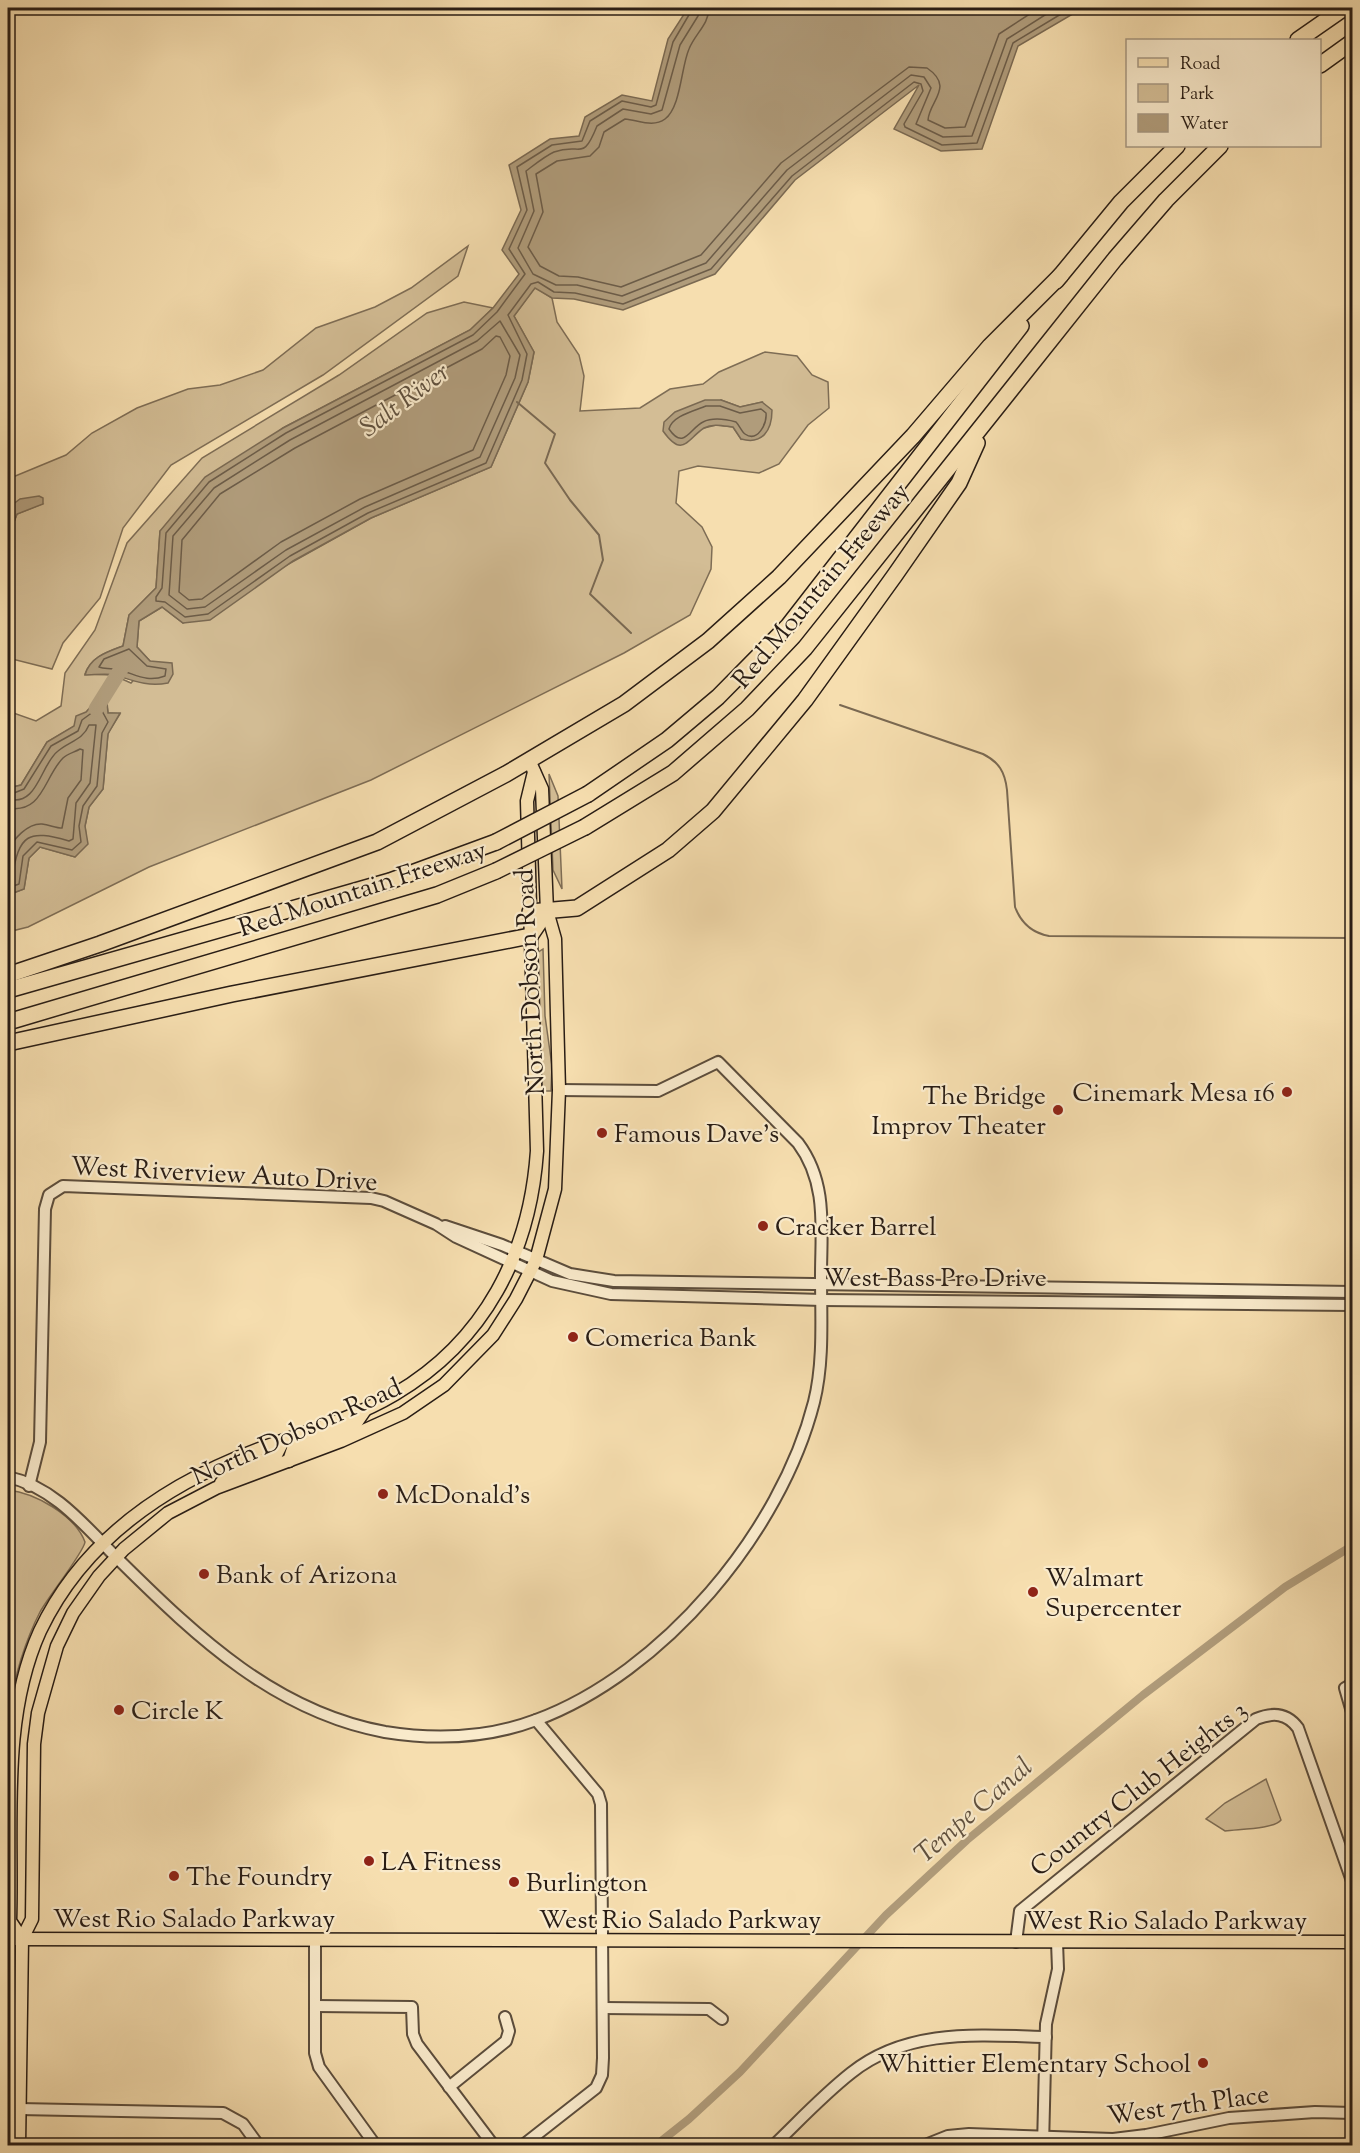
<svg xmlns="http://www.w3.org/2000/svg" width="1360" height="2153" font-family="'Sorts Mill Goudy',serif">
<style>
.green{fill:#d3bd95;stroke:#7e6d55;stroke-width:1.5;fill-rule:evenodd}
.water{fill:#b09c7b;stroke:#7a6952;stroke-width:1.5}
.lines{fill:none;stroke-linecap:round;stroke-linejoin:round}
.shore{stroke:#6c5c48;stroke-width:1.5}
.stream{stroke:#7a6952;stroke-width:2}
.canal{stroke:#b09c7b;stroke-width:8}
.river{stroke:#b09c7b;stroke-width:15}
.minor-casing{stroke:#5c4d3c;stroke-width:14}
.major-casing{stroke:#291d15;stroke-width:15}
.highway-casing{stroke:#291d15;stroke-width:18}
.minor{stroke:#f9eacb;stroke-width:10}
.major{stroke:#f6deaf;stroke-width:12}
.highway{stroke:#f6deaf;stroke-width:15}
.highway-bridge-casing{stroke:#291d15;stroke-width:18;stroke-linecap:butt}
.highway-bridge{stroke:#f6deaf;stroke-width:15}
.poi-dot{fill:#8f2418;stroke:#f9eacb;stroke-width:2}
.labels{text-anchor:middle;stroke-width:4.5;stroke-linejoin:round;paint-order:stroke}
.street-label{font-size:26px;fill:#291d15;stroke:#f9eacb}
.poi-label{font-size:26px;fill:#291d15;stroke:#f9eacb;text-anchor:start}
.water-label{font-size:27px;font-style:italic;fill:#5f503e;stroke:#f9eacb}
</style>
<rect width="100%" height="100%" fill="#f6deaf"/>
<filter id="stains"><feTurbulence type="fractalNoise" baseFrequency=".00333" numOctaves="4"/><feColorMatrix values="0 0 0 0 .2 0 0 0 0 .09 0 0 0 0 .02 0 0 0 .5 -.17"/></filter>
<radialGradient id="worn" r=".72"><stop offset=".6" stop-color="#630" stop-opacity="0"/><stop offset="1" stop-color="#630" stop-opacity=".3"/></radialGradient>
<!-- green -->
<g class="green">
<polygon points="468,246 458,276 323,375 171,465 123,528 100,598 63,643 52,669 8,658 8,538 17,514 42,504 21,499 8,508 8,479 66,455 92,433 137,408 188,389 220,385 263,370 316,328 375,307 411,288"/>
<path d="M 535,287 L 552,298 L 557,322 L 579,355 L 584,376 L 580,411 L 640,408 L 670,389 L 703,384 L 719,372 L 765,352 L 797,356 L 812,375 L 828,382 L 829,408 L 808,425 L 779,464 L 759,473 L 698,466 L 679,471 L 676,503 L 702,527 L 712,547 L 711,569 L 690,615 L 624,653 L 371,780 L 149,867 L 28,927 L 8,932 L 8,895 L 24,889 L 29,858 L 40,847 L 75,857 L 87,844 L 85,826 L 89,807 L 103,789 L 108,733 L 120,714 L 108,713 L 105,690 L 75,726 L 47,742 L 21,785 L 13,787 L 8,782 L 8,711 L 36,721 L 61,706 L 65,673 L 95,630 L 127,543 L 202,458 L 339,375 L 427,313 L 464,302 L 493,308 L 470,330 L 283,428 L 160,531 L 156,588 L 129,615 L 123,646 C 107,652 91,657 85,674 L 113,675 L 131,683 L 150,661 L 137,647 L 139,621 L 162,607 L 183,623 L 371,518 L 491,467 L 528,382 L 534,352 L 514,316 ZM 721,400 L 740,407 L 762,402 L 741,439 L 733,427 L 716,425 L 704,428 Z"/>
<polygon points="549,774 558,796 562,889 553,870"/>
<polygon points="543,949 545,1016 552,1066 551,1091 542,1091 537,953"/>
<path d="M 8,1490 C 35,1493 75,1515 85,1542 C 84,1552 48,1597 40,1612 C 23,1645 14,1679 8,1715 Z"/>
<path d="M 1266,1779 L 1281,1820 C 1274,1829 1239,1829 1225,1831 L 1206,1819 L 1225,1803 Z"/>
</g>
<!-- water -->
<g class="water">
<path d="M 688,8 L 1083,8 L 1018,46 L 982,149 L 941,151 L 894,129 L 919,85 L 795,180 L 715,274 L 623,310 L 574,299 L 552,298 L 535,288 L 514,316 L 534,352 L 528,382 L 491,467 L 371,518 L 293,561 L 210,620 L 183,623 L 162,607 L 139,621 L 137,647 L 150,661 L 172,663 L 173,674 L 168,683 C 148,687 134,681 115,675 C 106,673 94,675 85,675 C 90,657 107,652 123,646 L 129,615 L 156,588 L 160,531 L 205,477 L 283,428 L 470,330 L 493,308 L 519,274 L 502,250 L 521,210 L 509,165 L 550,139 L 579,136 L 585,117 L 622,95 L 652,101 L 668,39 Z"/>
<path d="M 705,400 L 721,400 L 740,407 L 762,402 L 772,410 C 772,431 762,445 741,439 L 733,427 C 724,426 713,423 704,428 C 687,439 683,459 663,431 L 664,422 L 675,412 Z"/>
<polygon points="39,496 43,498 43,504 17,514 8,538 8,508 20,499"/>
<polygon points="106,690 108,713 120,713 108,734 103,789 89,807 85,826 88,844 75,857 40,847 29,858 24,889 8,895 8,782 13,787 21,785 47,742 74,726 76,716 86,712"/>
</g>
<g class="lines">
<!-- shore -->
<g class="shore">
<polyline points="693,8 673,42 656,105 651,107 622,101 590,121 582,141 552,145 517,167 527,210 509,249 525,274 497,312 473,335 286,433 209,482 166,533 162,588 156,597 156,601 165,602 185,617 208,614 290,556 368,513 486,463 522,380 527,354 508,315 531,284 538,282 554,292 575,293 623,304 711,269 792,176 914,82 921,84 923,91 904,124 905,127 942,145 977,143 1013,43 1071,8"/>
<path d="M 700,8 L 698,16 L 680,45 L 662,110 L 651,114 L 623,109 L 597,126 C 582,163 582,142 554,152 C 545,156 534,165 526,171 L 534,211 L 518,248 L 533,274 L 556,285 L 577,285 L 622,296 L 706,263 L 787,170 L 911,75 L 924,77 L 931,88 L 916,124 L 943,137 L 972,136 L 1007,39 L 1056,8"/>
<path d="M 709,8 C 709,24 695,34 689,49 C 681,67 681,107 665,119 C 653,128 638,120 625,119 L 604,132 L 599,147 L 590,156 L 557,161 L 536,174 L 543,212 L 528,247 L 540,266 L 559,276 L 578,277 L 621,287 L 701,255 L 781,163 L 909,67 L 927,68 C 955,87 929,101 928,120 L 945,128 L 965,127 L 999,34 L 1039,8"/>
<polygon points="500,321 520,355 515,378 480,457 365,507 286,550 205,607 187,609 169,595 173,536 214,488 290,440 477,341"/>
<polygon points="496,336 500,337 510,356 506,375 473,450 360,499 281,542 202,599 189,600 179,592 182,540 220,494 295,448 482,349"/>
<path d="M 706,406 L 720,406 L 740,413 L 761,409 L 766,413 C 767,423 758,443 745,434 C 742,432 739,425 736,422 C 725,419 713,417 703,422 C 690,428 684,451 669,429 C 672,416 694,411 706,406 Z"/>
<path d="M 129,649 L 147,666 L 166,669 L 165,676 C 144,684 132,671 113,669 C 108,668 104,669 99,667 L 104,659 Z"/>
<polyline points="8,790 14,793 24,789 51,746 78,731 82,720 97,709 101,709 108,722 102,733 97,786 83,806 79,826 81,842 72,850 37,842 23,856 19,884 8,888"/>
<path d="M 8,799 C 38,807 40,765 58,751 C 70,741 83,740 89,725 L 96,725 L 90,783 L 76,803 L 73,839 L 69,841 C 28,829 19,834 12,878 L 8,881"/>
<path d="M 8,808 C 43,814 44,777 63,758 C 67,754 75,752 80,749 L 83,750 L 81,780 L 68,798 L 62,828 C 56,828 50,825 42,824 C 28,823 13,839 8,851"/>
</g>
<!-- stream -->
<g class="stream">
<polyline points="517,402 555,434 545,463 570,500 599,535 603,560 590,594 631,633"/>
<path d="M 840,705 L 983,754 C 999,762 1005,772 1007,790 L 1015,907 C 1021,923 1033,933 1049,936 L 1352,938"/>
</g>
<!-- canal -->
<polyline class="canal" points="655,2146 689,2119 740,2072 886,1915 967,1840 1143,1695 1285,1587 1352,1546"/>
<!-- river -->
<polyline class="river" points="96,709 126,661"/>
<defs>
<g id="minor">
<polyline points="445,1226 502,1245 570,1274 614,1281 1352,1292"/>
<path d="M 8,1477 C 56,1487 89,1531 122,1563 C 198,1638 276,1712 385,1732 C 435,1740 488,1738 536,1720 C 663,1673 781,1532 814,1402 C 824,1362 821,1317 821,1276 C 821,1229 828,1183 798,1143 L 718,1062 L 658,1091 L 559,1090"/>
<polyline points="29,1486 40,1442 45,1209 49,1195 63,1186 371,1198 384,1201 436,1224 456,1237 552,1281 611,1294 822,1300 1352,1305"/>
<polyline points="1352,1684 1345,1688 1352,1712"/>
<polyline points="315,1941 315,2053 319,2067 376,2146"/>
<path d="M 1016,1942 L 1020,1911 L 1256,1719 C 1273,1712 1287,1713 1298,1728 L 1352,1881"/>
<polyline points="316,2006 412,2007 413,2034 417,2044 494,2146"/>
<polyline points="603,2008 709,2009 722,2019"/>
<polyline points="449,2087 506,2041 509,2031 505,2017"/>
<polyline points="19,2109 223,2113 243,2124 259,2146"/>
<polyline points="522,2146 596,2088 602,2075 603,2058 601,1804 598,1794 536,1720"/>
<path d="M 773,2146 C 799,2121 823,2095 851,2073 C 907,2028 979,2035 1046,2037"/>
<polyline points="923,2146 948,2136 969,2134 1113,2139 1146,2135 1229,2118 1315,2112 1352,2113"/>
<polyline points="1043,2146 1046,2024 1058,1969 1057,1942"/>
</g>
<g id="major">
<polyline points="289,1461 293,1449 356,1423 365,1410"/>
<polyline points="221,1483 232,1472 276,1455 283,1441"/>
<polyline points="8,1939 1352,1942"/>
<path d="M 22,1939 L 10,1921 C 13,1826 0,1719 40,1631 C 86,1534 177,1477 276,1443 C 316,1429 358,1416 395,1394 C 485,1341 530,1253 537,1151 L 527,801 L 534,772"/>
<polyline points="19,2146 22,1939 32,1919 34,1744 38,1713 57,1646 73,1613 99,1576 124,1549 168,1513 216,1488 341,1441 403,1413 444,1385 493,1335 516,1299 536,1260 555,1189 559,1090 555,939 547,911 542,789 529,760"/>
</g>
<g id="highway">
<polyline points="1298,40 1344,8"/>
<polyline points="1320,65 1352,42"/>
<polyline points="1056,281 1121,202 1177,146"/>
<polyline points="588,794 667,740 718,697 788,626 1021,326"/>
<polyline points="585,827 673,773 747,709 805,648 1115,259 1166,200 1220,146"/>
<polyline points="530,912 577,908 668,850 713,811 805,700 895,575 959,483 977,443"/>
<polyline points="8,975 100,944 377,842 506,774 624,704 708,641 779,577 913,436 990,346 1061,275"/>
<polyline points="8,990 390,881 496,842"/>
<polyline points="8,1022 437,895 496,871"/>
<polyline points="8,1043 232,994 530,936 547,911"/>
</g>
</defs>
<!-- minor casing -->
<use href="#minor" class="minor-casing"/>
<!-- major casing -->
<use href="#major" class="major-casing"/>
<!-- highway casing -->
<use href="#highway" class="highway-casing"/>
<!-- minor -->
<use href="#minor" class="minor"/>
<!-- major -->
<use href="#major" class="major"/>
<!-- highway -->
<use href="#highway" class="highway"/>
<defs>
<g id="highway-bridge">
<polyline points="496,842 588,794"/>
<polyline points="496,871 585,827"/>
</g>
</defs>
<!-- highway-bridge casing -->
<use href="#highway-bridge" class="highway-bridge-casing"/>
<!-- highway-bridge -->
<use href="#highway-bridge" class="highway-bridge"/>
</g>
<!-- markers -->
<g class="poi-dot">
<circle cx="1287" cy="1092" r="6"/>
<circle cx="1058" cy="1110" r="6"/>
<circle cx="602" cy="1133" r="6"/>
<circle cx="763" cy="1226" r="6"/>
<circle cx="573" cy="1337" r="6"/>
<circle cx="383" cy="1494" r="6"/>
<circle cx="204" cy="1574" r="6"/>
<circle cx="1033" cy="1592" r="6"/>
<circle cx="119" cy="1710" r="6"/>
<circle cx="369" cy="1861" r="6"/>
<circle cx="174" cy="1876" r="6"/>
<circle cx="514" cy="1882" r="6"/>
<circle cx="1203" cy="2063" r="6"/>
</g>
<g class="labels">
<!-- street labels -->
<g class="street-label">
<text transform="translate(820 585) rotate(-50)" y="9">Red Mountain Freeway</text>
<text transform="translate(362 888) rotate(-18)" y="9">Red Mountain Freeway</text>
<text transform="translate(529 982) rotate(-93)" y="9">North Dobson Road</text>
<text transform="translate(224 1173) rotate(3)" y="9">West Riverview Auto Drive</text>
<text x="935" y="1286">West Bass Pro Drive</text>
<text transform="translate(296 1431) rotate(-24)" y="9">North Dobson Road</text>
<text transform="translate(1138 1788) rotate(-38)" y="9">Country Club Heights 3</text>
<text x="194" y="1927">West Rio Salado Parkway</text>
<text x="680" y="1928">West Rio Salado Parkway</text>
<text x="1166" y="1929">West Rio Salado Parkway</text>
<text transform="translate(1188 2104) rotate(-8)" y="9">West 7th Place</text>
</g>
<!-- poi labels -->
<g class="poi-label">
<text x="1275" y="1101" text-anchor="end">Cinemark Mesa 16</text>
<text x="1046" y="1104" text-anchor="end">The Bridge<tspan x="1046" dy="30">Improv Theater</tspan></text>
<text x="614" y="1142">Famous Dave's</text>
<text x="775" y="1235">Cracker Barrel</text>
<text x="585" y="1346">Comerica Bank</text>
<text x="395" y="1503">McDonald's</text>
<text x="216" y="1583">Bank of Arizona</text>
<text x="1045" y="1586">Walmart<tspan x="1045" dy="30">Supercenter</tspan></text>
<text x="131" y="1719">Circle K</text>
<text x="381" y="1870">LA Fitness</text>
<text x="186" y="1885">The Foundry</text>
<text x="526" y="1891">Burlington</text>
<text x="1191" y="2072" text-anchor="end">Whittier Elementary School</text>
</g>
<!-- water labels -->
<g class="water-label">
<text transform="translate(404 399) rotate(-37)" y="9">Salt River</text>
<text transform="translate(973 1810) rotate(-41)" y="9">Tempe Canal</text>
</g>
</g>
<!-- margin -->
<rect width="1360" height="2153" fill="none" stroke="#f6deaf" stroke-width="30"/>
<rect x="9" y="9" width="1342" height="2135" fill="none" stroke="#291d15" stroke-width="3"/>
<rect x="15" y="15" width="1330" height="2123" fill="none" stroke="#291d15" stroke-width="1.5"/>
<!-- legend -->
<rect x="1126" y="39" width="195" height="108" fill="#f9eacb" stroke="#a69882" stroke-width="1.5"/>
<rect x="1138" y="58" width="30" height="9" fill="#f6deaf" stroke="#a69882" stroke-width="1.5"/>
<text x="1180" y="69" font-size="18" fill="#291d15">Road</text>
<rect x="1138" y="84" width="30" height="18" fill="#d3bd95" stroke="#a69882" stroke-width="1.5"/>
<text x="1180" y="99" font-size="18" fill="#291d15">Park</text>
<rect x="1138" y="114" width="30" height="18" fill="#b09c7b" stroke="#a69882" stroke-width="1.5"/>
<text x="1180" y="129" font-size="18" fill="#291d15">Water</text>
<rect width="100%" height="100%" filter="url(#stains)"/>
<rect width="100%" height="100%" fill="url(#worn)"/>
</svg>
